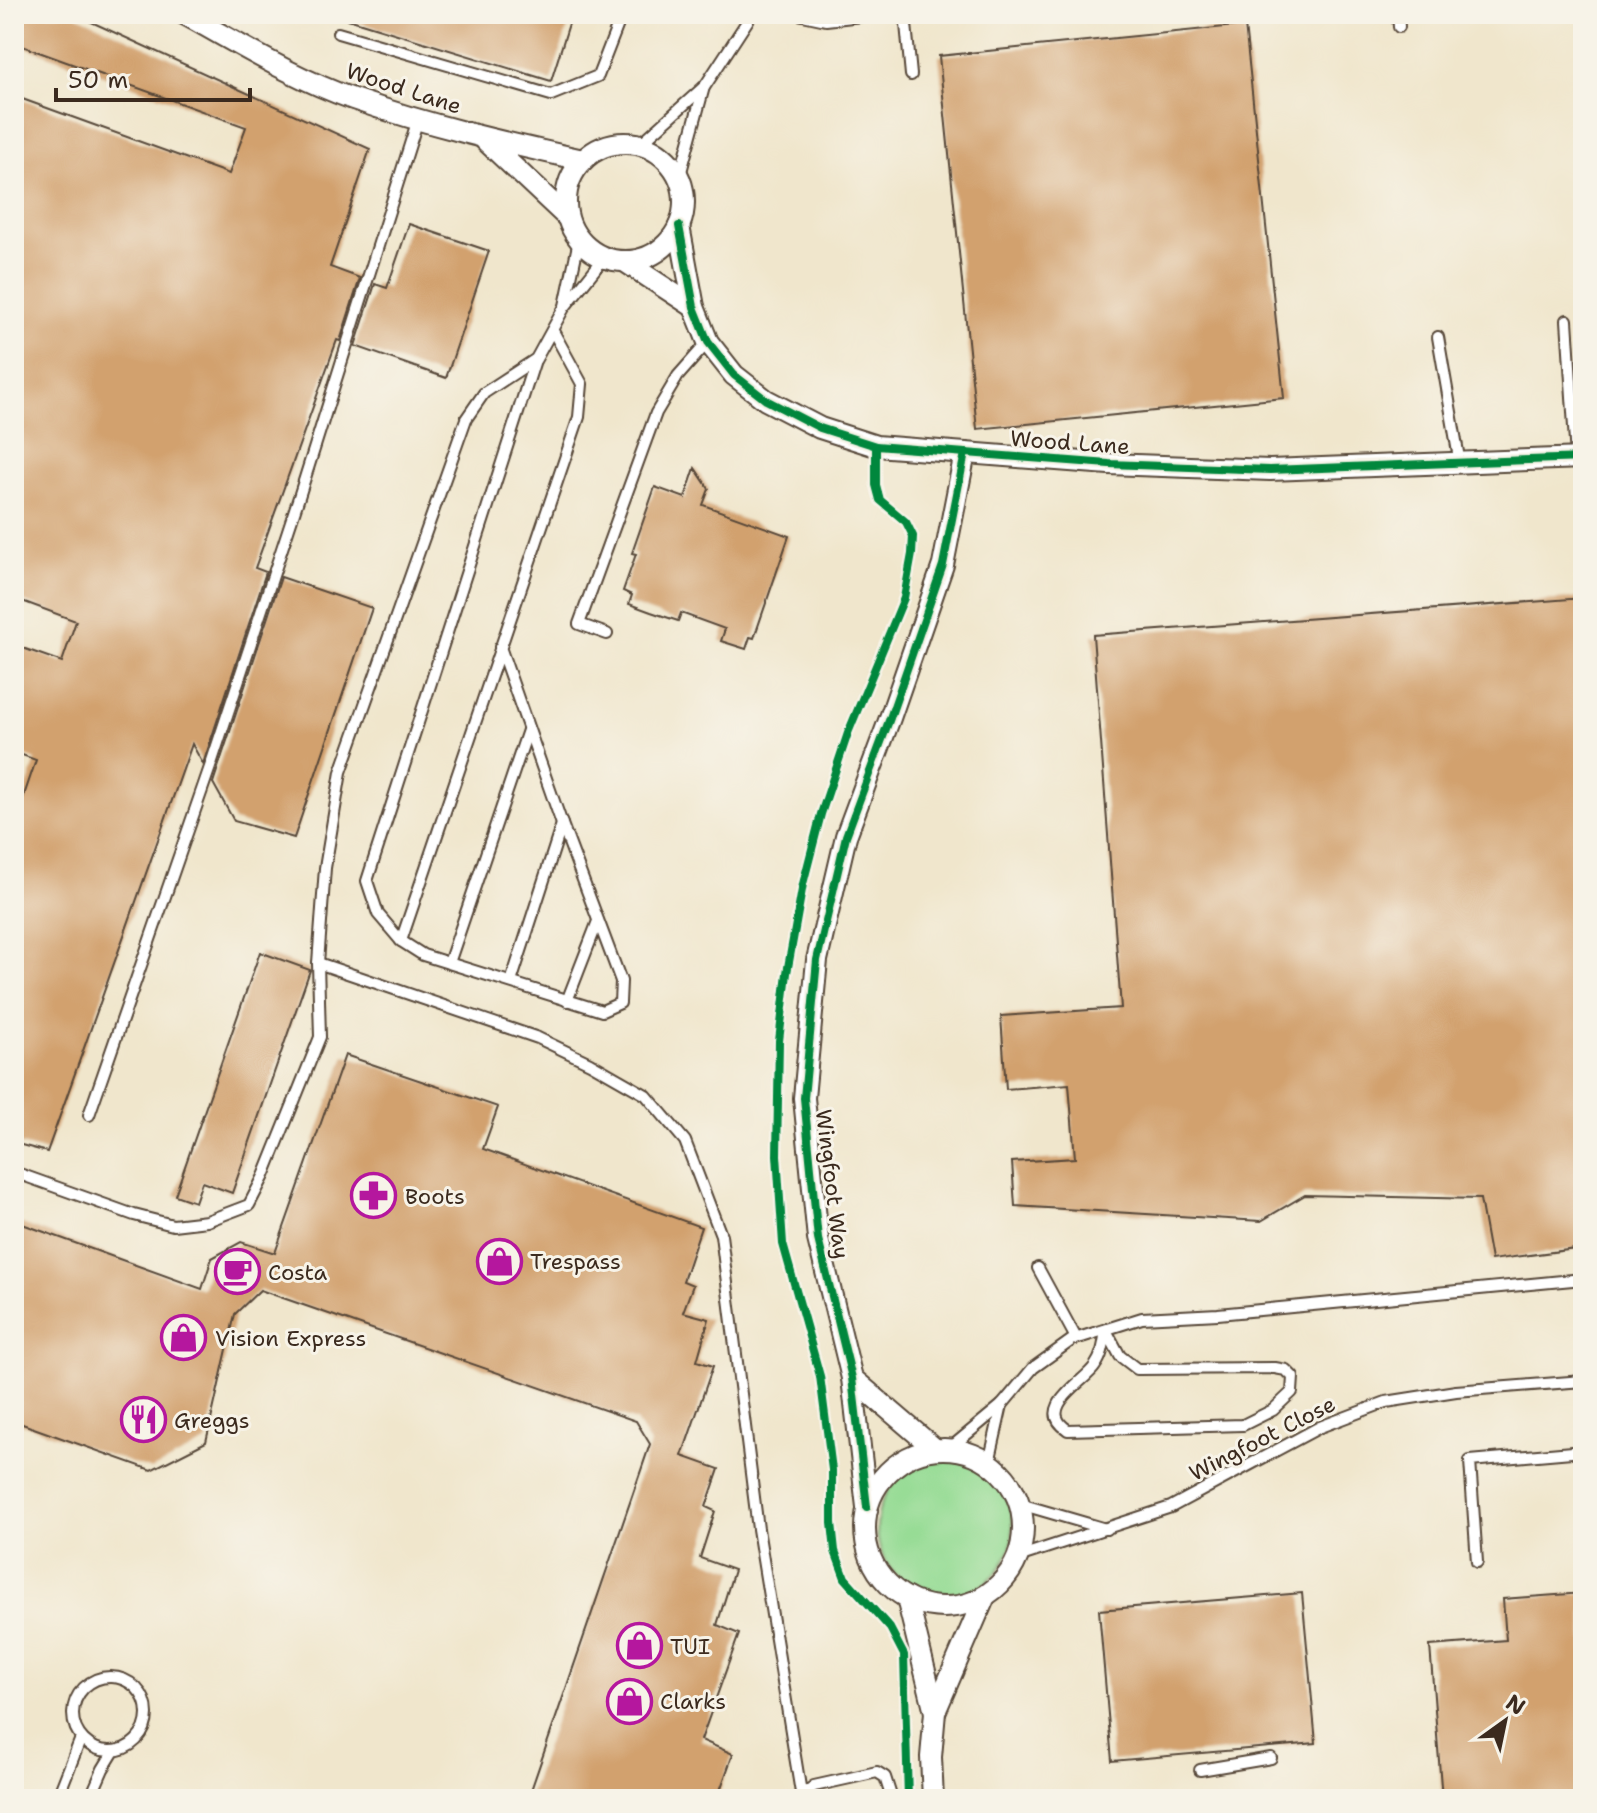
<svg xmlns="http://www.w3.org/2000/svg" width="1597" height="1813" font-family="'Shantell Sans',sans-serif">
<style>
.green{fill:#97dc95;stroke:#69835a;stroke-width:2}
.building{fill:#d2a16e}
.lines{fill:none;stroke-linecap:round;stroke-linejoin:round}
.lane-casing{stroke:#564638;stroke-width:14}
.street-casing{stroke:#564638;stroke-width:24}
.lane{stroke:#fff;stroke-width:10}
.street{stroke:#fff;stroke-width:20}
.cycleway-casing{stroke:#f7f3e8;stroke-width:13}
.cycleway{stroke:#00873e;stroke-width:8}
.labels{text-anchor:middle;stroke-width:6;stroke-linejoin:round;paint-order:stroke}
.street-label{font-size:22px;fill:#3b2a1e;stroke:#f7f3e8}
.poi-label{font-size:22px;fill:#3b2a1e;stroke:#f7f3e8;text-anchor:start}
</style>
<rect width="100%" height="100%" fill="#f7f3e8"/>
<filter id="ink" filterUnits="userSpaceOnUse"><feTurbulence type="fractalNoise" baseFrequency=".0125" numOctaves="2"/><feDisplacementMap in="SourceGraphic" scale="16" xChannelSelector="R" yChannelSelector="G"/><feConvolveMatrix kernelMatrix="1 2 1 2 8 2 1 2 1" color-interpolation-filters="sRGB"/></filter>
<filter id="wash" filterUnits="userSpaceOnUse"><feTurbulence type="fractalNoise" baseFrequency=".006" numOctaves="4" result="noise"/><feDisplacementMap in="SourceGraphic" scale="32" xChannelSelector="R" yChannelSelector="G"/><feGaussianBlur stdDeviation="1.8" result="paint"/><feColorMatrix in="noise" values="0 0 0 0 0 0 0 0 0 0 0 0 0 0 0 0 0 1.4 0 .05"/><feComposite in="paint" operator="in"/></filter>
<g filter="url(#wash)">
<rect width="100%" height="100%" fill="#f0e6cc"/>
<!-- green -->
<circle class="green" cx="945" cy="1528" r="68"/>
<g id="blocks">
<!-- building -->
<g class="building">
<polygon points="14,14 74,14 370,149 330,267 360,278 340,341 337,340 255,568 266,572 203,764 192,744 47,1152 14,1143 14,825 36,760 14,752 14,645 62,662 76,621 14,598 14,96 229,174 246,127 14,43"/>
<polygon points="349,14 572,14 551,81 348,19"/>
<polygon points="1245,25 1284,398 977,429 939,56"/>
<polygon points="409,224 489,251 446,378 355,346 375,284 387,288"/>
<polygon points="695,468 709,489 703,505 789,536 754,638 750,637 746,649 721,641 725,629 681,613 678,621 651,612 629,604 632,595 623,591 636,554 632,553 655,487 685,498"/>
<polygon points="281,577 372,608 294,838 234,821 213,783"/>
<polygon points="1583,598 1583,1248 1491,1260 1480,1199 1305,1195 1261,1221 1015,1206 1012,1162 1075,1158 1069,1084 1006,1089 1001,1016 1121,1008 1093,635"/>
<polygon points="260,952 310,970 232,1193 202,1182 195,1202 175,1195"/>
<polygon points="345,1055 498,1107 483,1149 701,1227 683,1281 693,1285 683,1312 709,1319 697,1361 713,1366 682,1456 719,1469 706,1507 715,1511 700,1558 734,1570 717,1625 739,1634 701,1740 733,1754 717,1799 528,1799 650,1444 636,1421 260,1290 235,1314 206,1442 151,1470 14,1421 14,1221 202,1289 212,1258 241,1242 275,1253"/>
<polygon points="1302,1593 1316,1743 1112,1761 1099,1610"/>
<polygon points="1583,1593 1583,1799 1442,1799 1430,1646 1506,1640 1503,1599"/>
</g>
</g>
</g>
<g filter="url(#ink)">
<use href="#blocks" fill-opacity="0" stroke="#564638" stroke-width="2"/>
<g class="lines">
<defs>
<g id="lane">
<polyline points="798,14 826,20 879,14"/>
<polyline points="905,14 911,75"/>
<polyline points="1398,14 1399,27"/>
<polyline points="338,33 551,95 598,76 622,14"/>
<polyline points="639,145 705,86 752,14"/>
<polyline points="679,179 704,87"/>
<polyline points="565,306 579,240"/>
<polyline points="1567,320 1576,458"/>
<polyline points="1438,337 1460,464"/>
<polyline points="607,634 579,624 656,413 678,376 708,342"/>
<polyline points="500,647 562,824 621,981 620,1003 602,1011 423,955 401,941 579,417 582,384 553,331"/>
<polyline points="401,941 378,914 367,881 535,360"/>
<polyline points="318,963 538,1038 590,1063 646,1095 685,1141 721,1235 758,1529 802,1799"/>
<polyline points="449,963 528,730"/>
<polyline points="511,982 562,824"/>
<polyline points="567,1001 598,921"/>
<polyline points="89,1115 210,767 299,497 418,119"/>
<polyline points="14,1172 134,1215 173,1225 207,1221 249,1205 264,1176 320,1037 318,963 325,868 341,772 466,419 484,393 536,359 564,308 604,258"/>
<polyline points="1038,1268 1076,1338"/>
<path d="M 1106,1330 L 1120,1356 L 1137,1369 L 1275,1368 L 1286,1370 L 1293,1377 L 1292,1392 L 1273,1410 L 1243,1425 L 1068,1430 C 1034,1408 1085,1382 1095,1366 C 1103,1355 1104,1342 1106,1330 Z"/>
<polyline points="949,1449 1002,1405 1033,1368 1072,1340 1142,1318 1218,1314 1583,1279"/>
<polyline points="989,1463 1002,1405"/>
<polyline points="1020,1504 1106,1529"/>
<polyline points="1018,1557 1171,1507 1320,1427 1386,1402 1456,1391 1583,1381"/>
<polyline points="1477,1562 1470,1461 1583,1451"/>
<circle cx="110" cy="1714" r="37"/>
<polyline points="1200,1770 1271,1758"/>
<polyline points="57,1799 81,1738"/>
<polyline points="90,1799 103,1769 114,1751"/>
<polyline points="807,1799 806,1792 814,1786 877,1772 885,1777 892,1799"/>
</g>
<g id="street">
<path d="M 184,14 C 239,44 293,78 353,99 C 428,125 505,143 583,160"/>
<polyline points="485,140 567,217"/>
<circle cx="625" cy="202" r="59"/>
<polyline points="679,226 694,307 708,342 734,375 766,400 820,428 876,446 1109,464 1270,470 1583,458"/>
<polyline points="624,261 694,307"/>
<polyline points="852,1378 935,1449"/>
<circle cx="944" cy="1528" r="79"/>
<polyline points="867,1507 852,1378 818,1239 804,1098 817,960 846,836 890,718 943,565 965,453"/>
<polyline points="907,1598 935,1712"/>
<polyline points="933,1799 931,1757 935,1712 985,1596"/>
</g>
</defs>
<!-- lane casing -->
<use href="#lane" class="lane-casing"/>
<!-- street casing -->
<use href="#street" class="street-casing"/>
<!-- lane -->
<use href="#lane" class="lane"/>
<!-- street -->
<use href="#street" class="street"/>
<defs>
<g id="cycleway">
<polyline points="679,226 694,307 708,342 734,375 766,400 820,428 876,446 1109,464 1270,470 1583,458"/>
<polyline points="876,446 876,485 880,500 906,522 913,536 912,554 904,598 848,733 821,814 803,884 787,973 779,1041 777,1155 783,1244 820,1376 832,1470 832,1523 835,1551 845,1578 890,1628 904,1655 908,1799"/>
<polyline points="867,1507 852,1378 818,1239 804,1098 817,960 846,836 890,718 943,565 965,453"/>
</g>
</defs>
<!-- cycleway casing -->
<use href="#cycleway" class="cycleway-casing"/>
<!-- cycleway -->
<use href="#cycleway" class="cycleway"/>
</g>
</g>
<!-- icons -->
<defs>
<symbol id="pharmacy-ring" viewBox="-11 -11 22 22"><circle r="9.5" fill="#f7f3e8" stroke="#b5179e" stroke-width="1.5"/><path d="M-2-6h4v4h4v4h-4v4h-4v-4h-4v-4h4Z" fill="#b5179e"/></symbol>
<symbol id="shop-ring" viewBox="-11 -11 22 22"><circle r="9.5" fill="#f7f3e8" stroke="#b5179e" stroke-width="1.5"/><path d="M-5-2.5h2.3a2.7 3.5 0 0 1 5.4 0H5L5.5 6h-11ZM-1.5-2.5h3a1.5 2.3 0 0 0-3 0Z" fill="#b5179e"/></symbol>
<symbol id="cafe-ring" viewBox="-11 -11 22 22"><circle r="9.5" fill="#f7f3e8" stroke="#b5179e" stroke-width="1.5"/><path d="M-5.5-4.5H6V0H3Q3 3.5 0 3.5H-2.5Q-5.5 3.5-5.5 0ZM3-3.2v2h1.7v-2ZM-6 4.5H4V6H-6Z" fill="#b5179e"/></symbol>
<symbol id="restaurant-ring" viewBox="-11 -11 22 22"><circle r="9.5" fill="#f7f3e8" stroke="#b5179e" stroke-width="1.5"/><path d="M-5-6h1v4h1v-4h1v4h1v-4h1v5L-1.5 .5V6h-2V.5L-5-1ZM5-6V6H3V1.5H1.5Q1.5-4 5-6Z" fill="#b5179e"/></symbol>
</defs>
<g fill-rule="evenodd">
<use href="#pharmacy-ring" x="348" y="1170" width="51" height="51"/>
<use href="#shop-ring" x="474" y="1236" width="51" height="51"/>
<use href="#cafe-ring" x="212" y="1246" width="51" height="51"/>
<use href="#shop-ring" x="158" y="1312" width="51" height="51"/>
<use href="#restaurant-ring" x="118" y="1394" width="51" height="51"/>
<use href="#shop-ring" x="614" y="1620" width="51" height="51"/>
<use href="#shop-ring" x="604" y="1676" width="51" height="51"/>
</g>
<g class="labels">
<!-- street labels -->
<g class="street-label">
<text transform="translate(404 88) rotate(18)" y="8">Wood Lane</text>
<text transform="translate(1070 442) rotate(4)" y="8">Wood Lane</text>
<text transform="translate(833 1184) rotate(83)" y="8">Wingfoot Way</text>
<text transform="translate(1262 1438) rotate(-27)" y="8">Wingfoot Close</text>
</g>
<!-- poi labels -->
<g class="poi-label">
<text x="405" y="1204">Boots</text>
<text x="530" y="1269">Trespass</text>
<text x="268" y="1280">Costa</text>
<text x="215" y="1346">Vision Express</text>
<text x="174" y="1428">Greggs</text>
<text x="670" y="1654">TUI</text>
<text x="660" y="1709">Clarks</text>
</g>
</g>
<!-- margin -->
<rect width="1597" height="1813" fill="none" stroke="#f7f3e8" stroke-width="48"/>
<!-- north arrow -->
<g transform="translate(1505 1721) rotate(33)" stroke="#f7f3e8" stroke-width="6" paint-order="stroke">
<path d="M0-6L14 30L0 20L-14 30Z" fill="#3b2a1e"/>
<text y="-12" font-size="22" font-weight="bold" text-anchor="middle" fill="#3b2a1e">N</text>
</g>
<!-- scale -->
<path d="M56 88v12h194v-12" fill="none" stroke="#3b2a1e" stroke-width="4"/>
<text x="68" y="88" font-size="24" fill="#3b2a1e" stroke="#f7f3e8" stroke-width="6" paint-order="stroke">50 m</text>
</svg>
